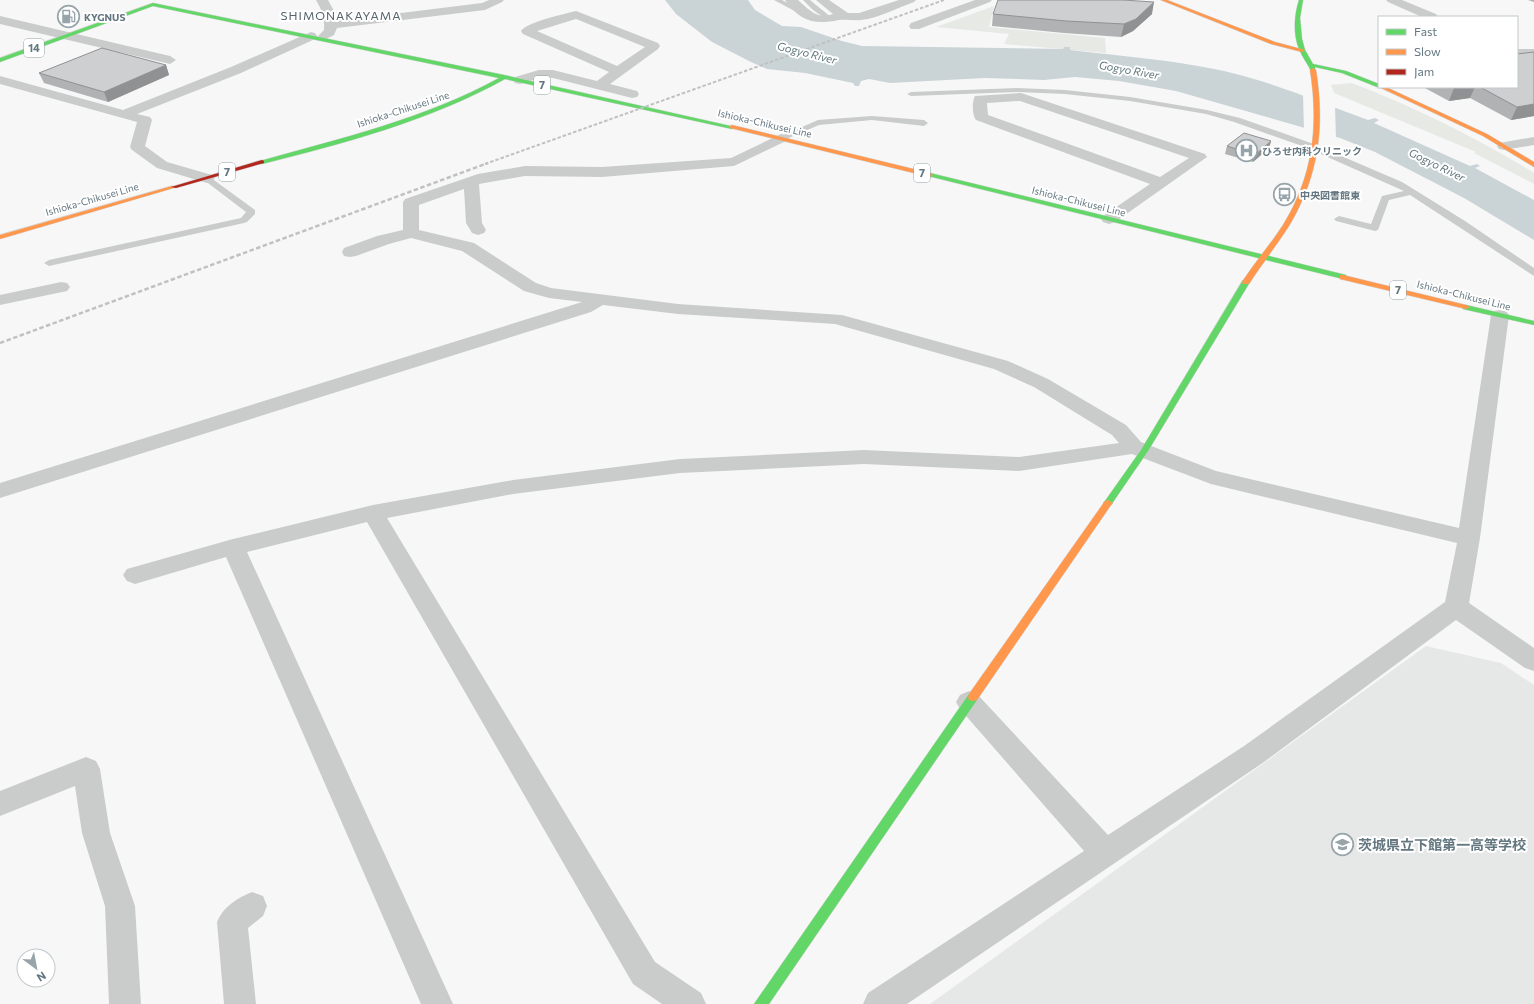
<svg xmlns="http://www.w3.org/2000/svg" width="1534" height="1004" font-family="Commissioner,'Noto Sans JP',sans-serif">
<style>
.built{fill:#e6e8e7}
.green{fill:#e6e9e4}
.water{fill:#cad4d6}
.pier{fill:#f7f7f7}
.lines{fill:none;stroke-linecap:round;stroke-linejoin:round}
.fast-casing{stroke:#d3d4d5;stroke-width:1}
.slow-casing{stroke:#d3d4d5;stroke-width:1}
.jam-casing{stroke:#d3d4d5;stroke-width:1}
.lane{fill:#cacccc;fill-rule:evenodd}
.street{fill:#cacccc;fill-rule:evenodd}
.fast{fill:#63d668;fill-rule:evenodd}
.slow{fill:#ff974d;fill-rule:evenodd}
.jam{fill:#b3261e;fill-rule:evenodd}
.rail-far1{stroke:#c0c1c2;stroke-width:2;stroke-dasharray:3.5 2;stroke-linecap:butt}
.rail{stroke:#c0c1c2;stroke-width:2.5;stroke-dasharray:4.5 2.5;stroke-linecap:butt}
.wall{fill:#b0b2b3}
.shaded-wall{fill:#909192}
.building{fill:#cdcfd0;stroke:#909192}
.labels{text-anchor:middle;stroke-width:4;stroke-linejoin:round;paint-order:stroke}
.far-poi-label{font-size:10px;font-weight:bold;fill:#647780;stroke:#fff;text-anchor:start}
.far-street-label{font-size:10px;fill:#647780;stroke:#fff}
.shield{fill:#fff;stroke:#92a0a6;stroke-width:1}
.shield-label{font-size:11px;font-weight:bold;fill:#647780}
.far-water-label{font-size:11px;font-style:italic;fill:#5f767a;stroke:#fff}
.far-quarter-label{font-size:12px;letter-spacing:1px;fill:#56646b;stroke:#fff}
.near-poi-label{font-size:14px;font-weight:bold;fill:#647780;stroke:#fff;text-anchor:start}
</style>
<rect width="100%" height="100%" fill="#f7f7f7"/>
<!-- built -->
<polygon class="built" points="1426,646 1501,663 1534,685 1534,1004 930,1004"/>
<!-- green -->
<g class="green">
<polygon points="994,6 989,27 1105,38 1106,53 1004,44 1009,34 936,27"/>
<path d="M 1352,83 C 1416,108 1476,137 1534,173 L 1534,184 L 1474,153 L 1476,152 L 1334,93 L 1331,85 Z"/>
</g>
<!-- water -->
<path class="water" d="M 665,0 L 748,0 L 755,10 L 782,26 L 801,27 L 842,41 L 862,46 L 1063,49 L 1064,47 L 1070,47 L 1070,50 C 1121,56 1174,60 1224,71 C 1273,82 1321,103 1368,120 L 1375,118 L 1379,120 L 1374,123 L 1470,166 L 1477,164 L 1480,166 L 1475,168 L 1534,200 L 1534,240 L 1464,198 L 1375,152 L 1340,138 L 1176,91 L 1119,81 L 1075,77 L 1044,80 L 985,78 L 890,83 L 869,79 L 861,81 L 859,86 L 855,86 L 853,83 L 805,73 L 767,69 L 751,62 L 712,42 L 676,14 Z"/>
<!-- pier -->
<polygon class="pier" points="1303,94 1335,106 1336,139 1304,130"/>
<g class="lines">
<defs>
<g id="fast">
<path d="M 1299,0 L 1303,0 L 1300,18 L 1302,39 L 1305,50 L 1313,64 L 1346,71 L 1379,84 L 1379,87 L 1381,87 L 1377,87 L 1342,73 L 1315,67 L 1315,71 L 1311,71 C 1308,64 1302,57 1299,49 C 1293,34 1294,15 1299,0 Z"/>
<path d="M 153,3 L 504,75 L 735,127 L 732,129 L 505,79 C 429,121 345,143 262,164 L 260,163 L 260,161 C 342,138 424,119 499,78 L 153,6 L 0,62 L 0,58 Z"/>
<polygon points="930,173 1346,275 1347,277 1343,279 928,176 927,175"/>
<polygon points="1243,280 1249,280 1250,282 1148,451 1111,505 1105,505 1103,503 1105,501 1141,450"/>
<polygon points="1463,305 1466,305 1534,321 1534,325 1463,309"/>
<polygon points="973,693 977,694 978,697 977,700 769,1004 754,1004 969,694"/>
</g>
<g id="slow">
<polygon points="1161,0 1167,0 1275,42 1305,50 1302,52 1271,44"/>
<path d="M 1313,68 L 1316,70 C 1325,126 1319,176 1289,226 C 1276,246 1262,264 1249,284 L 1243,284 L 1242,282 C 1255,262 1270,245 1283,225 C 1313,176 1319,126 1310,70 Z"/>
<polygon points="1379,87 1386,87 1487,134 1534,162 1534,167 1483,136"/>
<polygon points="732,125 930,173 933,175 930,177 730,128 729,127"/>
<polygon points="172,186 177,187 0,239 0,235"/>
<polygon points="1340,275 1343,275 1466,305 1470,307 1466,309 1340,279"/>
<polygon points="1108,500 1113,503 1111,505 977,700 973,701 969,700 968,697 969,694 1105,501"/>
</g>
<polygon id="jam" points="262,160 264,161 264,163 176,188 171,187"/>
</defs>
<!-- fast casing -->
<use href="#fast" class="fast-casing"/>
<!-- slow casing -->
<use href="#slow" class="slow-casing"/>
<!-- jam casing -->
<use href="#jam" class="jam-casing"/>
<!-- lane -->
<g class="lane">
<polygon points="774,0 782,0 810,15 804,16"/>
<polygon points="803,0 810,0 832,18 826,19 813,10"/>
<polygon points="1017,88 1065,90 1130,97 1207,110 1240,118 1311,143 1402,182 1465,221 1534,268 1534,276 1410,195 1389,200 1378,230 1375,231 1336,221 1334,219 1339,216 1371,224 1382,196 1404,191 1305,147 1234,122 1206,114 1130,101 1065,94 1017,92 911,96 907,94 911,92"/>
<polygon points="872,116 924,120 928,123 924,126 872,120 819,125 784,140 778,140 777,138 818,120"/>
<polygon points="207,175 255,210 255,214 247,222 244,223 49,266 44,263 49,260 241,218 246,212 204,180 202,178"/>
</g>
<!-- street -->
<g class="street">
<path d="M 316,0 L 328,0 L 334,11 L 336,21 L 482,3 L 489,0 L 504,0 L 502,2 L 485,10 L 337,28 L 334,35 L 324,40 L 318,36 L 324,30 C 325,19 322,10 316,0 Z"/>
<path d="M 785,0 L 798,0 C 809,10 818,20 833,14 L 816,0 L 829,0 L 848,13 L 859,13 L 899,0 L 916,0 L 914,2 C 897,8 879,18 861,20 C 854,21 846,19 839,20 C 815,25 800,22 785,0 Z"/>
<polygon points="975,0 992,0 990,2 919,29 911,29 909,26 911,23"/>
<polygon points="1386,0 1402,0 1436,14 1438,17 1422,17 1388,2"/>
<path d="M 576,11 L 658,43 L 660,46 L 658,49 L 610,84 L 637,91 L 639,94 L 637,97 L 632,98 L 553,78 L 540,78 L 520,84 L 515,83 L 513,80 L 515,77 L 539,70 L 553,70 L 597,81 L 609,72 L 523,34 L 521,31 C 527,22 564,14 576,11 ZM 576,19 L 645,47 L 617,66 L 537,31 Z"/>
<polygon points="0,16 170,56 176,60 170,64 0,24"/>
<polygon points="311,32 315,33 317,36 315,39 241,73 137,114 150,117 152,120 145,146 167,162 212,175 215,178 212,181 207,183 157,168 132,150 130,147 137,122 0,84 0,76 123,110 231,67"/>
<rect x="1517" y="49" width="17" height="8"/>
<path d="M 1021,93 L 1205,154 L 1207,157 L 1115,222 L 1109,224 L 1103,222 L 1101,219 L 1103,216 L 1150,184 L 976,120 C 972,115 972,101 975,96 ZM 1020,101 L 1189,158 L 1160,177 L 988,115 L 987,103 Z"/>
<polygon points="781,134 786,135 788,138 786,141 734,166 602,177 525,176 479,184 482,223 486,230 484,233 478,235 472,233 466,223 464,189 419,205 419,230 474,243 536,283 551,288 678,304 842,315 1008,361 1048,379 1126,425 1141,442 1216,471 1459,528 1491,315 1494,311 1500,310 1506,311 1509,315 1480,538 1469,603 1534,648 1534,671 1525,668 1456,620 1264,762 907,1004 863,1004 868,993 1084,851 960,709 956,702 960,695 969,691 978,695 1108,835 1244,746 1445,602 1457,543 1211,484 1132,454 1019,471 864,464 680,473 513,494 387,518 655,962 701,993 706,1004 662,1004 633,984 367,522 247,552 453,1004 421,1004 226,557 135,584 127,581 123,575 127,569 233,539 373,505 513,480 680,459 864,450 1019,457 1119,443 1112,435 1034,387 994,369 835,324 678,314 603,305 591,312 0,498 0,483 582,302 549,298 524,291 462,251 411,238 389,244 356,256 350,257 344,256 342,252 344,248 377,236 403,230 403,202 405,199 478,174 525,166 602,167 731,158"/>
<polygon points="1534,137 1534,145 1504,150 1499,149 1497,146 1499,143"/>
<polygon points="61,282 67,283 70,287 67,291 0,305 0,295"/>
<polygon points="86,757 96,761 100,769 110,833 135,906 141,1004 109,1004 105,906 82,833 75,786 0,816 0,791"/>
<path d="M 252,892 L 263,896 L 267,906 L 263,916 L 248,928 L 256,1004 L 224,1004 L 217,922 C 223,907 237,898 252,892 Z"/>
</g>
<!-- fast -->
<use href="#fast" class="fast"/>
<!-- slow -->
<use href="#slow" class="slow"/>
<!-- jam -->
<use href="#jam" class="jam"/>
<!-- rail-far1 -->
<polyline class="rail-far1" points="485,164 944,0"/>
<!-- rail -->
<polyline class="rail" points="0,343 488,163"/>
</g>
<!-- wall -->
<g class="wall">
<polygon points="1528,0 1534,0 1534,2"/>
<polygon points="993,14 1152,14 1133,31 1121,37 1064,33 992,26"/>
<polygon points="166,65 169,75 108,102 44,83 39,73"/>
<polygon points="1423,87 1517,87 1534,116 1511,120 1470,98 1449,101"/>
<polygon points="1271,141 1269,148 1253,162 1225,154 1227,146"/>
</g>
<!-- shaded-wall -->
<g class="shaded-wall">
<polygon points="1154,2 1152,14 1133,31 1121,37 1124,24"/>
<polygon points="166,65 169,75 108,102 104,92"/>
<polygon points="1461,87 1475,87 1470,98 1449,101 1454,88"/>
<polygon points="1534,104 1534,116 1511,120 1517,107"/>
<polygon points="1271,141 1269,148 1253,162 1255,155"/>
</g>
<!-- building -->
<g class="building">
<polygon points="998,0 1123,0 1154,2 1136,19 1124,24 1066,21 993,14"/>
<polygon points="102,48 166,65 104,92 39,73"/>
<polygon points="1534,52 1534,104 1517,107 1480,87 1517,87 1517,54"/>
<polygon points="1244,133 1271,141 1255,155 1227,146"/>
</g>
<!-- icons -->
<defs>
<symbol id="fuel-ring" viewBox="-11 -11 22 22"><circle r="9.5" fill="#fff" stroke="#97a4aa" stroke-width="1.5"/><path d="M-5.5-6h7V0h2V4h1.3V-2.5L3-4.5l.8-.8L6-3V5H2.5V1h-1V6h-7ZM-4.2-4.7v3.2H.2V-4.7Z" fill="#97a4aa"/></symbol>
<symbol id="hospital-ring" viewBox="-11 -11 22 22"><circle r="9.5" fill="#fff" stroke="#97a4aa" stroke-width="1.5"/><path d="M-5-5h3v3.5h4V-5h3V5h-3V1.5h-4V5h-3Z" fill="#97a4aa"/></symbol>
<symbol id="bus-ring" viewBox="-11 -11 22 22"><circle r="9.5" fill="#fff" stroke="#97a4aa" stroke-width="1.5"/><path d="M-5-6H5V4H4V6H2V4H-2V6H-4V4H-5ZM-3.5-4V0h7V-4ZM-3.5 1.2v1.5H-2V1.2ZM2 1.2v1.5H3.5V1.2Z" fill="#97a4aa"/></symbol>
<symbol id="school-ring" viewBox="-11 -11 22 22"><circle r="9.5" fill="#fff" stroke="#97a4aa" stroke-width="1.5"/><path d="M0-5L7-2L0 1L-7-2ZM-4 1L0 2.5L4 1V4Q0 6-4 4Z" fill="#97a4aa"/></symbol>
</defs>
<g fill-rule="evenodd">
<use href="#fuel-ring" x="56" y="4" width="25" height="25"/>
<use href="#hospital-ring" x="1234" y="138" width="25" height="25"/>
<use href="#bus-ring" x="1272" y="182" width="25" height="25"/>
<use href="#school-ring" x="1330" y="832" width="25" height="25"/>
</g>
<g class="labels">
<!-- far-poi labels -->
<g class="far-poi-label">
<text x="84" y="21">KYGNUS</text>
<text x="1262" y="155">ひろせ内科クリニック</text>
<text x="1300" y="199">中央図書館東</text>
</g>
<!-- far-street labels -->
<g class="far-street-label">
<text transform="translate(403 109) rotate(-18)" y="4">Ishioka-Chikusei Line</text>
<text transform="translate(765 123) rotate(13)" y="4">Ishioka-Chikusei Line</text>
<text transform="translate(92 199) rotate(-16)" y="4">Ishioka-Chikusei Line</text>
<text transform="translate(1079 201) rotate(14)" y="4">Ishioka-Chikusei Line</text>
<text transform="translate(1464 295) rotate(14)" y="4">Ishioka-Chikusei Line</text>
</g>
<!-- shield labels -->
<g class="shield">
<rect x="24" y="39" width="20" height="18" rx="3"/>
<rect x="534" y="76" width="16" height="18" rx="3"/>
<rect x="219" y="163" width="16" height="18" rx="3"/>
<rect x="914" y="164" width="16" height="18" rx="3"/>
<rect x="1390" y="281" width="16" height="18" rx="3"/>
</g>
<g class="shield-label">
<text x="34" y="52">14</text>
<text x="542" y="89">7</text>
<text x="227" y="176">7</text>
<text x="922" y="177">7</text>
<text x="1398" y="294">7</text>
</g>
<!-- far-water labels -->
<g class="far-water-label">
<text transform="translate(807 53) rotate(14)" y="4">Gogyo River</text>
<text transform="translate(1129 70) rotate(10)" y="4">Gogyo River</text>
<text transform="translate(1437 165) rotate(26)" y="4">Gogyo River</text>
</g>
<!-- far-quarter labels -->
<g class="far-quarter-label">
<text x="341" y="20">SHIMONAKAYAMA</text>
</g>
<!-- near-poi labels -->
<g class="near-poi-label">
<text x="1358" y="850">茨城県立下館第一高等学校</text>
</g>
</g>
<!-- legend -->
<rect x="1378" y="16" width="140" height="72" fill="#ffffff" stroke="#c1c9cc"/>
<rect x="1386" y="29" width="20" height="6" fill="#63d668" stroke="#c1c9cc"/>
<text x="1414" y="36" font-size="12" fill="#647780">Fast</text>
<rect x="1386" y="49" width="20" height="6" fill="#ff974d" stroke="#c1c9cc"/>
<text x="1414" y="56" font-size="12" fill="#647780">Slow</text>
<rect x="1386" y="69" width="20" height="6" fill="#b3261e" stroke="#c1c9cc"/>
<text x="1414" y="76" font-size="12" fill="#647780">Jam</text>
<!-- north arrow -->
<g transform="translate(36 968) rotate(148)"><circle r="19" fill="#ffffff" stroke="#c1c9cc"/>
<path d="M0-3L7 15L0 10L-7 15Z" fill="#97a4aa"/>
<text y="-6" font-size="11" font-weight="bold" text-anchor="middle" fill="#647780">N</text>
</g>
</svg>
